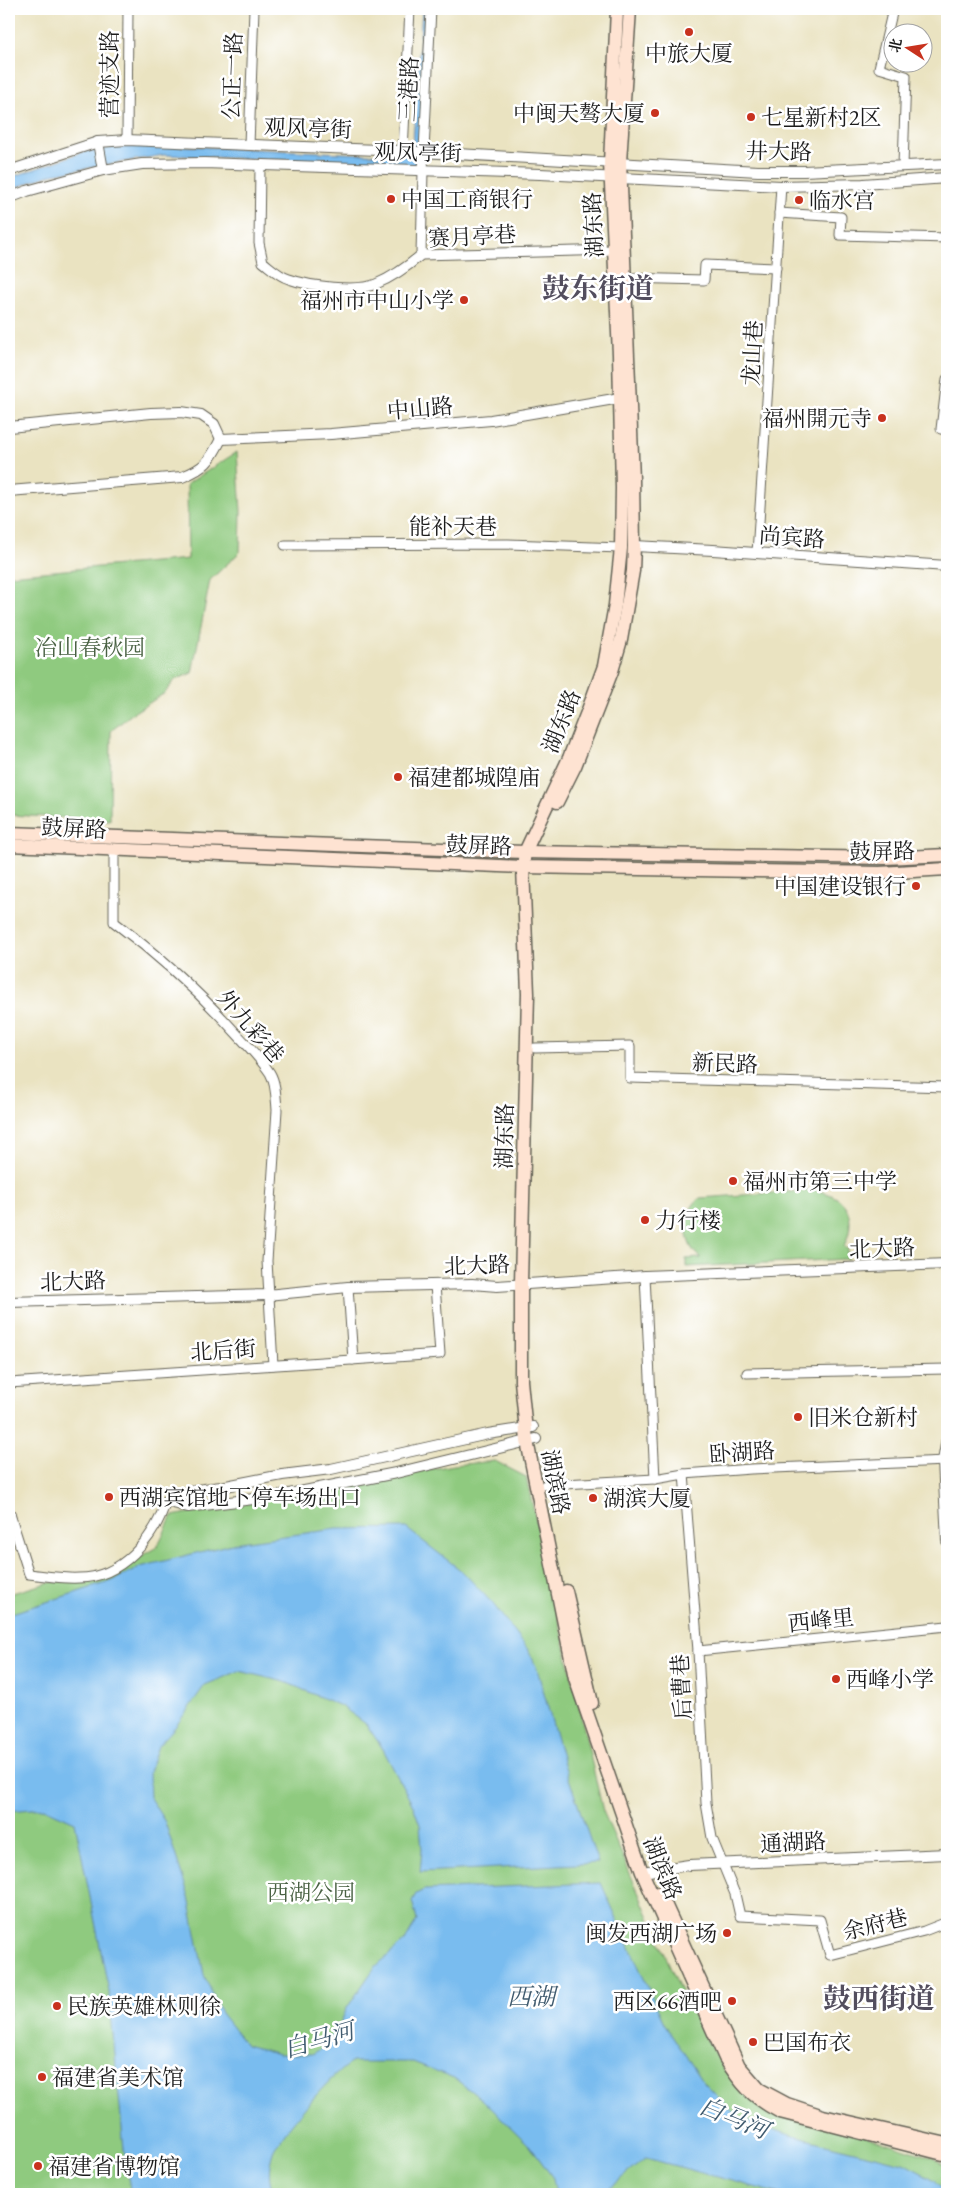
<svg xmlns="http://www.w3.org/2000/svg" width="956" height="2203" font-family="'EB Garamond','Noto Serif SC',serif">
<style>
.green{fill:#8fca7f;stroke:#56734e}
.water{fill:#79bcef;stroke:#4a6c86}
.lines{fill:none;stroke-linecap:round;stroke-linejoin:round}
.minor-casing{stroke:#646256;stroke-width:11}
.tertiary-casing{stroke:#646256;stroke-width:12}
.secondary-casing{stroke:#646256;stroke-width:15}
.minor{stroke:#fff;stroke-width:9}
.tertiary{stroke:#fff;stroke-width:10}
.secondary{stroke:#fee3d2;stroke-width:12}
.poi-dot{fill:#c8321e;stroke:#fff;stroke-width:2}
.labels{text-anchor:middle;stroke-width:5;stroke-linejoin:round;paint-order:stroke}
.poi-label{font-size:22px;fill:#1c1c1c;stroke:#fff;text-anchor:start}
.street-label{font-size:22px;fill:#1c1c1c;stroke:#fff}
.park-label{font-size:22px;fill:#4a6244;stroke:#fff}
.water-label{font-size:24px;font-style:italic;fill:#415c70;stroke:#fff}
.district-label{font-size:28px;font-weight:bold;fill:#534e5e;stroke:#fff}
</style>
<rect width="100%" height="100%" fill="#fff"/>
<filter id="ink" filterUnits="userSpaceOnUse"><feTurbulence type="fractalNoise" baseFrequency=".02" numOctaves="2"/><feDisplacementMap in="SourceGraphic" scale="10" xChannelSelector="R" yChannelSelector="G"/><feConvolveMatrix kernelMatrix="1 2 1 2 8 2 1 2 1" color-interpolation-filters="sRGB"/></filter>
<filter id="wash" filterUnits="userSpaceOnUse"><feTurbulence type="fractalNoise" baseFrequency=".0096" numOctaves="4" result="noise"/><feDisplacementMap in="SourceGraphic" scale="20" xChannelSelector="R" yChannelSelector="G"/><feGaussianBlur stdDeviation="1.12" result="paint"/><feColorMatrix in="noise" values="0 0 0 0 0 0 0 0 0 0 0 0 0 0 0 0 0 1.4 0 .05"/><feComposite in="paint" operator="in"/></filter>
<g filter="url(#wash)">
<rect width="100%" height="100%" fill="#eae3c1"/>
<!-- green -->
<g class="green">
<polygon points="237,452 241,512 240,552 210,580 192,673 175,680 165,693 133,713 111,731 110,820 9,815 9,575 188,559 187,484"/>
<path d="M 814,1190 C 847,1195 858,1216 844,1247 L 848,1249 L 848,1259 L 686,1267 L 686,1259 L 701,1258 C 682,1246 682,1211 700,1198 Z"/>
<polygon points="495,1461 526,1477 603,1811 687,2005 723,2068 752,2100 931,2157 947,2166 947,2194 9,2194 9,1594 47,1583 106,1576 157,1547 172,1516 454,1465"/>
</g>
<!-- water -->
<g class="water">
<polygon points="422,9 429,9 420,166 164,155 53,174 9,190 9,178 86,151 138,144 412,156"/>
<path d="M 406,1528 L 463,1572 L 493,1604 L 529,1651 L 537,1669 L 564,1764 L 598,1863 L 420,1872 L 422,1850 L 420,1825 L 414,1808 L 383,1749 L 366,1724 L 341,1706 L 285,1682 L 239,1671 L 205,1685 L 176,1726 L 158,1746 L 149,1772 L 150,1798 L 165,1822 L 189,1897 L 204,1975 L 221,2013 L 246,2045 L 279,2054 L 312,2054 L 324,2047 L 339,2026 L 347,2008 L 375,1967 L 405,1941 L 417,1920 L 412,1901 L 416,1894 L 424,1890 L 601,1883 L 664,2023 L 704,2083 L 738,2117 L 793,2136 L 903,2163 L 935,2180 L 946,2194 L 780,2194 L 646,2158 L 602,2194 L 556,2194 L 553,2178 L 530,2146 L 483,2100 L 454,2078 L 413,2062 L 353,2062 C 336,2068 279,2136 273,2152 C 268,2168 268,2179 274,2194 L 131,2194 L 125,2160 L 109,1992 L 75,1822 L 44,1808 L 9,1811 L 9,1614 L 112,1581 L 140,1567 L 240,1542 L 336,1529 Z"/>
</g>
</g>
<g filter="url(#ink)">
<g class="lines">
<defs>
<g id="minor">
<polyline points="893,9 879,68 906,76 903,166"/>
<polyline points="127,140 128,9"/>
<polyline points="249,145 254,9"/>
<polyline points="403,151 410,9"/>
<path d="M 260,166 L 259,243 L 263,262 C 271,268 279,276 289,279 C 308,286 357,292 376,284 C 393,277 407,267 421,255 L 614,250"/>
<polyline points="779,213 841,217 840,235 947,238"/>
<polyline points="421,255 423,171 431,9"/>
<polyline points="625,278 704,280 705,265 776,268"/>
<polyline points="947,379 941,429 947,430"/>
<polyline points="285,545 508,544 621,548"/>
<polyline points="757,553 781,186"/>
<path d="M 114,850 L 114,922 C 158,955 198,991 235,1032 C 247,1045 260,1058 270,1073 C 276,1083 276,1098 277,1110 L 267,1261 L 273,1365"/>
<polyline points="535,1048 630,1046 630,1078 947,1087"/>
<polyline points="645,1276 655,1479"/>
<polyline points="348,1287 353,1360"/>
<polyline points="747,1373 947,1369"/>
<polyline points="9,1383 440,1354 435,1285"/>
<polyline points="684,1474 698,1651 706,1803 712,1838 735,1894 740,1916 820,1920 830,1955 924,1931 947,1922"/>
<polyline points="545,1485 655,1479 684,1474 751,1469 947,1461"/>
<path d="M 10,1514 L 29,1574 C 46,1576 63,1579 79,1578 C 121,1578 155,1538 166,1501"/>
<polyline points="698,1651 947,1626"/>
</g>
<g id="tertiary">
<polyline points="98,142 103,170"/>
<polyline points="9,171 98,142 127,140 403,151 758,171 804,171 947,164"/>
<polyline points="9,198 27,191 103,170 142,164 204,163 540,174 781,186 863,184 947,178"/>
<polyline points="9,427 151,413 181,412 201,415 214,424 221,439"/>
<polyline points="221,439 331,434 491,420 620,398"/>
<path d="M 9,491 L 182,477 C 205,468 210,461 221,439"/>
<polyline points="634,546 713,550 947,566"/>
<polyline points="9,1302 267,1295 348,1287 472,1284 497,1286 645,1276 947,1264"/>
<polyline points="947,1439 943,1461 947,1541"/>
<polyline points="166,1501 188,1507 279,1496 396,1473 536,1439"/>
<polyline points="166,1501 188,1491 221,1487 282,1475 331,1469 488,1434 533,1427"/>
<polyline points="9,1514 10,1514"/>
<polyline points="642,1872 689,1865 947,1854"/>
</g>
<g id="secondary">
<path d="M 617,9 L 610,163 L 619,354 L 622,488 L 621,548 L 615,605 L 604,666 L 588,710 L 569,758 L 525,852 L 523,867 L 528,994 L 521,1283 L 521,1381 L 527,1441 L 575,1678 L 642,1872 L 725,2058 C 741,2085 752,2097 780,2112 L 947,2155"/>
<polyline points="557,802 575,766 612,671 621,640 633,571 634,546 633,479 620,162 630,9"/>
<polyline points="9,833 525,852 885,858 947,855"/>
<polyline points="9,845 523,867 880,873 947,869"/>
<polyline points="566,1591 592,1703"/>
<polyline points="660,1893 739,2066 759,2089 787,2104 823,2116 947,2144"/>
</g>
</defs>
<!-- minor casing -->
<use href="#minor" class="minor-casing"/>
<!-- tertiary casing -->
<use href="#tertiary" class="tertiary-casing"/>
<!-- secondary casing -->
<use href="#secondary" class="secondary-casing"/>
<!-- minor -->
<use href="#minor" class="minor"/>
<!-- tertiary -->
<use href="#tertiary" class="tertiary"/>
<!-- secondary -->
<use href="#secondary" class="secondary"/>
</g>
</g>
<!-- markers -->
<g class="poi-dot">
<circle cx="689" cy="32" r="5"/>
<circle cx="655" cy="113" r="5"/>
<circle cx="751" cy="117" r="5"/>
<circle cx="391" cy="199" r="5"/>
<circle cx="799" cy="200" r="5"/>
<circle cx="464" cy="300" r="5"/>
<circle cx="882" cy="418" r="5"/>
<circle cx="398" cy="777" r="5"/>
<circle cx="916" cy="886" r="5"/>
<circle cx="733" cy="1181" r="5"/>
<circle cx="645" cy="1220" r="5"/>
<circle cx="798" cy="1417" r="5"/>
<circle cx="109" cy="1497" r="5"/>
<circle cx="593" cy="1498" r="5"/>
<circle cx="836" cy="1679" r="5"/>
<circle cx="727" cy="1933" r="5"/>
<circle cx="732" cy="2001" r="5"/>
<circle cx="57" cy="2006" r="5"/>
<circle cx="753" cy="2042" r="5"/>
<circle cx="42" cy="2077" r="5"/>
<circle cx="38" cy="2166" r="5"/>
</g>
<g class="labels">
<!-- poi labels -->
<g class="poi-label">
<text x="689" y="61" text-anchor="middle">中旅大厦</text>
<text x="645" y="121" text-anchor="end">中闽天骜大厦</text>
<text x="761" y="125">七星新村2区</text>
<text x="401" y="207">中国工商银行</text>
<text x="809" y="208">临水宫</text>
<text x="454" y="308" text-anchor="end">福州市中山小学</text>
<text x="872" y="426" text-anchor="end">福州開元寺</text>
<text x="408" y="785">福建都城隍庙</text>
<text x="906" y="894" text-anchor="end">中国建设银行</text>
<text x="743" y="1189">福州市第三中学</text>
<text x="655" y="1228">力行楼</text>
<text x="808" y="1425">旧米仓新村</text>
<text x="119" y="1505">西湖宾馆地下停车场出口</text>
<text x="603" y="1506">湖滨大厦</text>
<text x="846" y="1687">西峰小学</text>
<text x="717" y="1941" text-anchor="end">闽发西湖广场</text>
<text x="722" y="2009" text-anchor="end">西区66酒吧</text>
<text x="67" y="2014">民族英雄林则徐</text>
<text x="763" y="2050">巴国布衣</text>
<text x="52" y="2085">福建省美术馆</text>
<text x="48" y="2174">福建省博物馆</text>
</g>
<!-- street labels -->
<g class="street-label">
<text transform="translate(109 74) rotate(-90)" y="8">营迹支路</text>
<text transform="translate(232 76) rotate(-88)" y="8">公正一路</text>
<text transform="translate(408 89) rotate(-87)" y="8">三港路</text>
<text transform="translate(308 128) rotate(2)" y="8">观风亭街</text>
<text transform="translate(779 151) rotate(1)" y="8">井大路</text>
<text transform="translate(418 152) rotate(1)" y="8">观凤亭街</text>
<text transform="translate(593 225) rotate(-93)" y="8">湖东路</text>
<text transform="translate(472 236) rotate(-3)" y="8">赛月亭巷</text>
<text transform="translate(752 353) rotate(-87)" y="8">龙山巷</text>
<text transform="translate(420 408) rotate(-5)" y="8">中山路</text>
<text x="453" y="534">能补天巷</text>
<text transform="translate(792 537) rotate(4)" y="8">尚宾路</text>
<text transform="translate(561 721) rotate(-68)" y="8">湖东路</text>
<text transform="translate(74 828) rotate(3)" y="8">鼓屏路</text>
<text transform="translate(479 845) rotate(2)" y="8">鼓屏路</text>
<text transform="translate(882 851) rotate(-1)" y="8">鼓屏路</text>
<text transform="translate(251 1026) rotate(49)" y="8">外九彩巷</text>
<text transform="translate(725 1063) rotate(2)" y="8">新民路</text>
<text transform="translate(504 1136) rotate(-89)" y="8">湖东路</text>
<text transform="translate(882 1248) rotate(-2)" y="8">北大路</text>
<text transform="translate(477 1265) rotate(-2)" y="8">北大路</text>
<text transform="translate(73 1281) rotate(-2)" y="8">北大路</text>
<text transform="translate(223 1350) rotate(-4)" y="8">北后街</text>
<text transform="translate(742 1452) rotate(-4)" y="8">卧湖路</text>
<text transform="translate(556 1482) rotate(79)" y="8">湖滨路</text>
<text transform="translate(821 1620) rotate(-6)" y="8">西峰里</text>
<text transform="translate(681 1687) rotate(-93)" y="8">后曹巷</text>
<text transform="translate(793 1842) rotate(-3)" y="8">通湖路</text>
<text transform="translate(663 1868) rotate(68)" y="8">湖滨路</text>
<text transform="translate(875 1924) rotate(-14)" y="8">余府巷</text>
</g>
<!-- park labels -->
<g class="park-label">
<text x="90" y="655">冶山春秋园</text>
<text x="311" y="1900">西湖公园</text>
</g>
<!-- water labels -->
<g class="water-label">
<text x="531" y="2005">西湖</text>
<text transform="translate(319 2040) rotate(-16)" y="8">白马河</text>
<text transform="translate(734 2118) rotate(22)" y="8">白马河</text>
</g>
<!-- district labels -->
<g class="district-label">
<text x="598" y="298">鼓东街道</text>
<text x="879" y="2008">鼓西街道</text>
</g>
</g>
<!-- margin -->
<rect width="956" height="2203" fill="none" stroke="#fff" stroke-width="30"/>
<!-- north arrow -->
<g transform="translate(908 48) rotate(282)"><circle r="24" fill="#ffffff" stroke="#a4a4a4"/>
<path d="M0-4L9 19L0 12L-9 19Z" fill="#c8321e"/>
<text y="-8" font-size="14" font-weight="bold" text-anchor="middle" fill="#1c1c1c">北</text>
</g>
</svg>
